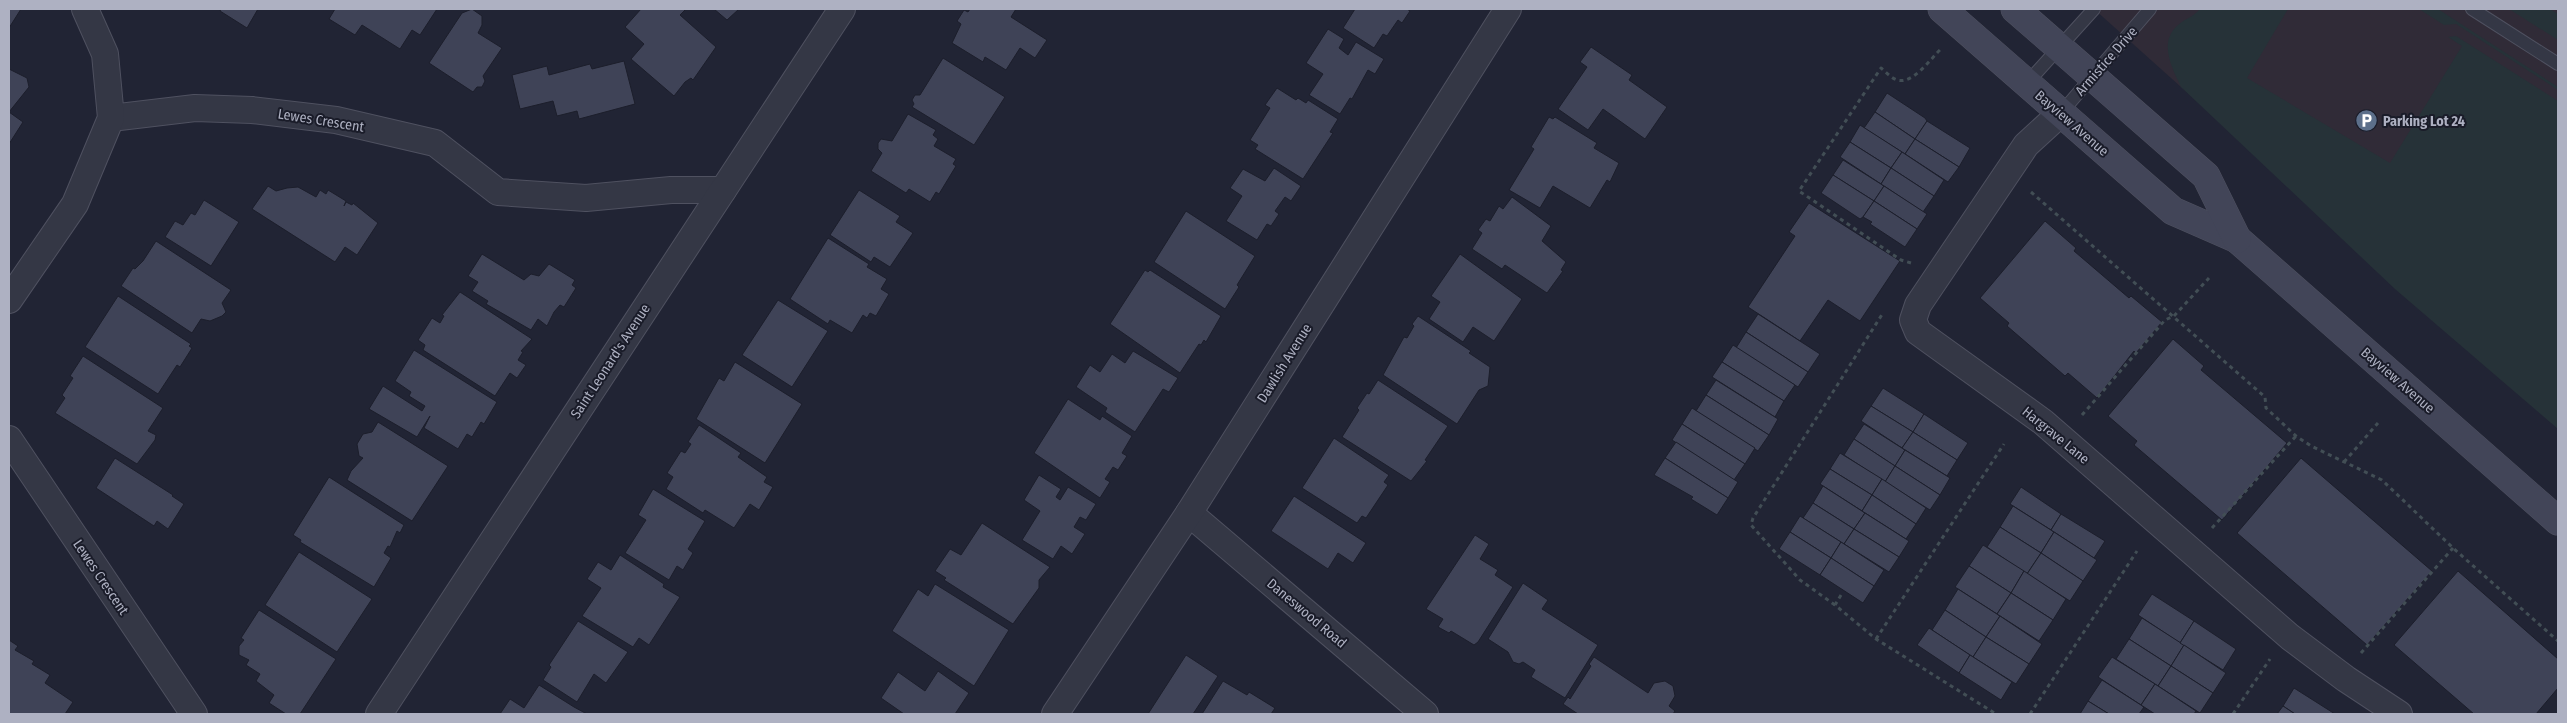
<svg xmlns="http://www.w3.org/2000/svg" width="2567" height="723" font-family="'Fira Sans Condensed',sans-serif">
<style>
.medical{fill:#302b37}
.green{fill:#263238}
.building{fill:#3f4357;stroke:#1c1e2b}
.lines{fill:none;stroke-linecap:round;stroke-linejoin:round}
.service-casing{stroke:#4f5160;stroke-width:14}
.minor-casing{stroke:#4f5160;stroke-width:28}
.secondary-casing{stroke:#4f5160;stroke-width:29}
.path{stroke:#424e55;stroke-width:3;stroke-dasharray:4 4;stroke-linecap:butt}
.service{stroke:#343745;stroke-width:12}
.minor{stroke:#343745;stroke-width:26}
.secondary{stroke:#424558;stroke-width:28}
.labels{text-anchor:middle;stroke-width:4;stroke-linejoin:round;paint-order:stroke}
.street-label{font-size:14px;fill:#aeb1c2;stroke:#1a1c29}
.poi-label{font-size:14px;font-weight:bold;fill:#aeb1c2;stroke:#1a1c29;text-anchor:start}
</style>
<rect width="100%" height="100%" fill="#212434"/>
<!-- medical -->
<polygon class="medical" points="2094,9 2558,9 2558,419 2181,87"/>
<!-- green -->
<g class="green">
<path d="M 2200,9 L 2288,9 L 2247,78 L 2390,163 L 2462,46 L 2448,37 L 2456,36 L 2558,101 L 2558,429 L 2395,289 L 2181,87 C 2172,68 2158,42 2178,25 C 2186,18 2192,18 2200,9 Z"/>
<polygon points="2419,9 2438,9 2558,87 2558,90 2456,24 2444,25"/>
<polygon points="2509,9 2550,9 2558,14 2558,40"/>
</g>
<!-- building -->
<g class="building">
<polygon points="9,9 21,9 9,28"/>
<polygon points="221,9 258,9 247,28 220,11"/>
<polygon points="335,9 437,9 420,35 412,30 400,49 362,25 355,35 329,19"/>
<polygon points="472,9 482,16 482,25 478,33 502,48 483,76 485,81 482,87 477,87 473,92 429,63 462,13"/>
<polygon points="641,9 686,9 680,15 716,47 693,80 691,78 685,82 674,96 631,59 644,44 625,27"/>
<polygon points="714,9 739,9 727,20"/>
<polygon points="970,9 1016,9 1011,17 1047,40 1035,58 1020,48 1006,70 985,57 983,62 952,43 961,24 957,21 964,10 968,12"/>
<polygon points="1355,9 1407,9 1410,11 1402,23 1398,20 1387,36 1383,34 1374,48 1343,28"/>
<polygon points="1328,29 1344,39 1339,48 1348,55 1356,42 1384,59 1375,74 1368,70 1352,99 1350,98 1340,114 1309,95 1323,74 1306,63"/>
<polygon points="1591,47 1632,75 1629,80 1667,107 1645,139 1603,109 1588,130 1558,109 1587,67 1580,62"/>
<polygon points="943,58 1005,97 974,145 912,107 914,104 912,100 915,95 920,95"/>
<polygon points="624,61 635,104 579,119 577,111 557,116 553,101 520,109 512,75 547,66 549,75 590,64 592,69"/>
<polygon points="9,69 27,78 29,87 9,112 23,122 9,144"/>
<polygon points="1277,88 1296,100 1298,98 1306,103 1308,100 1338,119 1330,132 1333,133 1303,179 1255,149 1258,145 1250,140 1270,108 1265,105"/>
<polygon points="1887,93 1925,118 1927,121 1915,139 1875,112"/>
<polygon points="1875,112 1915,139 1905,154 1864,128"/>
<polygon points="908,114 936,130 933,135 938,139 934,146 956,159 953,164 956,166 939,194 936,192 930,202 909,189 906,193 871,171 882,153 878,149 878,143 881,139 892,141"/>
<polygon points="1549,117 1553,119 1555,117 1597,143 1594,148 1619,163 1610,182 1607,180 1590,208 1553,186 1540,208 1509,190 1534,149 1531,147"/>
<polygon points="1927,121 1970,148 1959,167 1915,139"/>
<polygon points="1860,125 1902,152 1891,168 1850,142"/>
<polygon points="1915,139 1959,167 1948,182 1905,154"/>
<polygon points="1850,142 1891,168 1881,184 1840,157"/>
<polygon points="1902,152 1944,180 1934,196 1891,168"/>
<polygon points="1843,160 1884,186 1874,201 1833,175"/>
<polygon points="1274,168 1301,186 1291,201 1285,197 1275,211 1279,214 1271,226 1267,224 1257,240 1226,221 1242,196 1230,188 1243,169 1265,181"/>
<polygon points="1891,168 1934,196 1923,212 1881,184"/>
<polygon points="1833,175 1874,201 1863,217 1860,219 1821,193"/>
<polygon points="268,186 276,191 287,188 298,187 316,197 320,190 326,194 328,190 346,201 344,206 346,202 352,205 353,203 378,223 357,255 345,247 335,262 252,209"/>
<polygon points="1884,186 1927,214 1917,229 1874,201"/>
<polygon points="859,190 900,216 896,222 913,233 890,267 874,257 871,262 830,235"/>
<polygon points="1512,197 1551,226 1542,241 1566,262 1561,270 1563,271 1547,293 1505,265 1502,269 1472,249 1482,233 1478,230 1486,219 1490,221 1499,206 1503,209"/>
<polygon points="204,200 239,222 211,266 165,237 175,221 183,225 191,213 195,215"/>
<polygon points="1874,201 1917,229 1905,247 1870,224 1872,222 1863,217"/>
<polygon points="1809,203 1900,261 1860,321 1828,300 1800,341 1748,307 1795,236 1789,232"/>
<polygon points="1186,211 1255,256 1237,285 1239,287 1225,309 1154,262"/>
<polygon points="2045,221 2076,248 2074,251 2129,298 2131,296 2162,322 2136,353 2134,351 2097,398 2068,373 2065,376 2007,326 2009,323 1980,298"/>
<polygon points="828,238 869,264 867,267 887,279 881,289 889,294 876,316 870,313 867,318 863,315 852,333 830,320 828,324 790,299"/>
<polygon points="156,241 231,290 222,303 226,312 222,316 210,321 201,319 192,333 121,286 133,268 135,269 143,261"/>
<polygon points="482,254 524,280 531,274 539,276 549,264 575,280 572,285 576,288 564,307 560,305 554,312 547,326 538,319 531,330 486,304 488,301 472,291 478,282 468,276"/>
<polygon points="1460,254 1522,299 1494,341 1473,327 1463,342 1429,319 1440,302 1431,296"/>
<polygon points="1145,270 1148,272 1150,270 1221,316 1206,342 1204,340 1201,345 1199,344 1180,373 1110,324"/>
<polygon points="460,292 532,339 521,351 523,352 518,360 526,365 517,378 510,373 495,396 423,350 425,345 418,340 432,318 440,323 444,316 442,315"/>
<polygon points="118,296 191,344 189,346 192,348 180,367 177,365 158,394 85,347"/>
<polygon points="778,300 828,331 792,387 742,355"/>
<polygon points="1758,314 1820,354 1808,372 1746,332"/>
<polygon points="1418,316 1471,351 1469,353 1490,367 1488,386 1479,390 1457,424 1383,375 1404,337 1407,338 1414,326 1412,324"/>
<polygon points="1746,332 1808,372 1798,387 1736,348"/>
<polygon points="2173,339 2204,366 2201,370 2287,443 2222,520 2134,445 2137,441 2108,416"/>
<polygon points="1733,345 1795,385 1784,401 1722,362"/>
<polygon points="414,350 497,402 484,424 481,422 472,437 467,434 458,449 424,428 430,416 417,437 369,409 383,386 422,411 425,406 409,396 411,392 395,381"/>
<polygon points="1133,351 1178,378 1169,392 1163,389 1135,432 1105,412 1107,408 1076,387 1090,365 1100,372 1112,354 1125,363"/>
<polygon points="83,356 163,408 148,431 156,435 155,440 137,464 55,413 65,398 62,395 73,378 70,376"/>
<polygon points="735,362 802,404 765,463 696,419 719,378 724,381"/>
<polygon points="1722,362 1784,401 1775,417 1712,377"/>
<polygon points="1378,380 1448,426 1425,460 1427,461 1411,481 1342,437 1359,410 1357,408 1367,393 1369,394"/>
<polygon points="1716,380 1778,419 1769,435 1706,395"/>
<polygon points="1883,388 1924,414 1913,432 1871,406"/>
<polygon points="1706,395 1769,435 1758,451 1696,411"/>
<polygon points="1068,399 1100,420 1102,416 1132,436 1122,453 1127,456 1118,470 1113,467 1105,479 1110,482 1100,498 1034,453"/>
<polygon points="1871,406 1913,432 1902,448 1861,421"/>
<polygon points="1692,408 1755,448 1745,464 1682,424"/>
<polygon points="1924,414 1968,443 1957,460 1913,432"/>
<polygon points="378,422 448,466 412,521 347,480 351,471 363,458 359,456 357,444 363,434 372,432"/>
<polygon points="1682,424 1745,464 1734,480 1672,440"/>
<polygon points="1864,424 1905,450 1895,466 1854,439"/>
<polygon points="699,425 741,453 738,457 767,477 764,482 773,487 759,510 750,504 734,528 705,510 703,513 666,489 673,477 667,473 681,451 685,453 691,444 688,442"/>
<polygon points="1913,432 1957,460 1947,476 1902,448"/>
<polygon points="1334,438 1389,475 1384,482 1388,485 1366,518 1362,516 1357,523 1302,488"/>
<polygon points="1854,439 1895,466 1885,482 1844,455"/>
<polygon points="1676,442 1738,482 1728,498 1665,458"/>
<polygon points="1905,450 1950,478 1940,495 1895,466"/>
<polygon points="1840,453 1882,479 1872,495 1830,469"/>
<polygon points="115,458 173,495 172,496 184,504 168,529 157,521 154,526 96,488"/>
<polygon points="1665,458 1728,498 1717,515 1691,499 1693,497 1654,475"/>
<polygon points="2301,458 2432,571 2367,645 2237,533"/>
<polygon points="1895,466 1940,495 1930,510 1885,482"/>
<polygon points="1830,469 1872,495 1862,511 1820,484"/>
<polygon points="1039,475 1061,489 1056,497 1060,500 1068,487 1096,504 1086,520 1080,517 1074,527 1085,534 1072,554 1061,546 1053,559 1022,540 1040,511 1024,500"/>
<polygon points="329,477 404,525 400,533 397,531 390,547 388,546 384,553 391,558 374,587 300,542 301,540 293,535"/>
<polygon points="1882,479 1926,508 1916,524 1872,495"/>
<polygon points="1823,486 1865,513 1854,529 1813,503"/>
<polygon points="2021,487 2061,514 2051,530 2010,504"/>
<polygon points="653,489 705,521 688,549 693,553 683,570 677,566 669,580 625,553 646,520 638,515"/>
<polygon points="1872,495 1916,524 1906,539 1862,511"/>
<polygon points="1294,496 1366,543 1353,563 1338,553 1328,569 1271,531"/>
<polygon points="1813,503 1854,529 1844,544 1803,518"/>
<polygon points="2013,506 2054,532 2041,553 2000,527"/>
<polygon points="1865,513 1909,541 1899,557 1854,529"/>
<polygon points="2061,514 2105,541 2094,558 2051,530"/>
<polygon points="1800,516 1841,542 1831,558 1790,532"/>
<polygon points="982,523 1050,567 1039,580 1039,588 1013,624 944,580 946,578 935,571 950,549 961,555"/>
<polygon points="2000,527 2041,553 2027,574 1987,547"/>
<polygon points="1854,529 1899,557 1889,572 1844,544"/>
<polygon points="1790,532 1831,558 1820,575 1779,549"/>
<polygon points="2054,532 2097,560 2083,581 2041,553"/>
<polygon points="1475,535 1489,544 1480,559 1498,570 1495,575 1513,587 1478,642 1474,645 1451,631 1449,633 1438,627 1443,619 1426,609"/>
<polygon points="1841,542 1884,570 1874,586 1831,558"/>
<polygon points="1983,545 2024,571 2011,593 1969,566"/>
<polygon points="299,552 372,599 337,652 265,605"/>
<polygon points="2041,553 2083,581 2070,601 2027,574"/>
<polygon points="620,555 664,584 663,587 680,597 649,645 639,638 633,647 582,616 601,588 587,579 598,562 611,570"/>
<polygon points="1831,558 1874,586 1863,603 1820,575"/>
<polygon points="1969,566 2011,593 1997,614 1955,587"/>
<polygon points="2024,571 2066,599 2053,620 2011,593"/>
<polygon points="2458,571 2558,659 2558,688 2536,714 2474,714 2394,645"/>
<polygon points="1523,583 1548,600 1542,609 1598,645 1565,698 1531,677 1535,670 1523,662 1519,664 1513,662 1508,652 1488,639"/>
<polygon points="935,584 1009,630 974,686 892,631 918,589 928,596"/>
<polygon points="1958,589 2000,616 1986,637 1945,610"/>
<polygon points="2011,593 2053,620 2039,641 1997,614"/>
<polygon points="2152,594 2194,621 2180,643 2138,615"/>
<polygon points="259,610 336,659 300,714 286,714 269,703 274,695 256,681 260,674 246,665 249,660 239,655 239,646 244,640 241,638"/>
<polygon points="1945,610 1986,637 1973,657 1932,630"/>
<polygon points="2000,616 2042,644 2029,664 1986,637"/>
<polygon points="2142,618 2184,645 2171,666 2129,639"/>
<polygon points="578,621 628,652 606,683 594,674 577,702 543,680 551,667 549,665"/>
<polygon points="2194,621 2236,649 2223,670 2180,643"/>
<polygon points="1929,628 1970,655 1959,673 1917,645"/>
<polygon points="1986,637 2029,664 2016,684 1973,657"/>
<polygon points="2129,639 2171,666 2158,686 2116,659"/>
<polygon points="9,640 18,646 15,650 34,661 32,664 50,675 45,683 73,702 65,714 9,714"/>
<polygon points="2184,645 2226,673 2213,693 2171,666"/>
<polygon points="1186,655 1218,676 1193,714 1148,714"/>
<polygon points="1970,655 2012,682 2001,700 1959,673"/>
<polygon points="1594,657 1648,693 1654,683 1665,681 1673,686 1675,696 1669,706 1675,711 1673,714 1578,714 1563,704 1568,697 1570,699 1591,666 1589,664"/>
<polygon points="2112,657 2155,684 2141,705 2098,677"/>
<polygon points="2171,666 2213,693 2200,713 2158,686"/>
<polygon points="938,671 969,693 955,714 904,714 881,698 898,672 925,691"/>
<polygon points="2102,680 2144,707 2139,714 2109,714 2088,701"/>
<polygon points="1223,681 1247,695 1249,692 1275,708 1271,714 1202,714"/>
<polygon points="2155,684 2196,711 2194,714 2155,714 2141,705"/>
<polygon points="539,685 574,707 587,714 500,714 510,699 524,708"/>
<polygon points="2294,688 2335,714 2295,714 2283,706"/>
<polygon points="2088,701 2109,714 2080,714"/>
<polygon points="2283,706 2295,714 2277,714"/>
</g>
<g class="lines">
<defs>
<g id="service">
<polyline points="2472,9 2558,64"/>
<polyline points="2027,83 2094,9"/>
<polyline points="2061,113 2150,9"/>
</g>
<g id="minor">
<polyline points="2061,113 2026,145 1918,305 1913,320 1918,332 2043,422 2290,637 2346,679 2399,714"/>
<polyline points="111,118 195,108 252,110 336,120 435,143 498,192 586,198 671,190 723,190"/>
<polyline points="9,300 75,204 111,118 105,54 85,9"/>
<polyline points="9,439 194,714"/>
<polyline points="1189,513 1425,714"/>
<polyline points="379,714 842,9"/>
<polyline points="1055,714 1189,513 1508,9"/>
</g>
<g id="secondary">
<polyline points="1942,9 2173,211 2237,239 2558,521"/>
<polyline points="2015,9 2206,176 2237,239"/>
</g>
</defs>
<!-- service casing -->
<use href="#service" class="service-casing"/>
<!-- minor casing -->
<use href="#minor" class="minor-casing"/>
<!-- secondary casing -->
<use href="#secondary" class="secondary-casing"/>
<!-- path -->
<g class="path">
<polyline points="2031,192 2265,397 2266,408 2296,436 2311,446 2382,480 2453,548 2558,641"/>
<path d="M 1911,263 L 1901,260 L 1799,191 L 1881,68 C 1886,72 1891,78 1897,80 C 1913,85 1931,58 1941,49"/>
<polyline points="2082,415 2165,320 2174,316 2209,278"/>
<polyline points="2344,462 2378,423"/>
<polyline points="2212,528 2296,436"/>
<polyline points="1841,595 1835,605 1876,639 1996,714"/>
<polyline points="1835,605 1800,580 1751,525 1753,518 1883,313"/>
<polyline points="1876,639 2004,444"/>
<polyline points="2361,653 2453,548"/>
<polyline points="2030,714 2137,551"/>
<polyline points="2233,714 2270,659"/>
</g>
<!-- service -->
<use href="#service" class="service"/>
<!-- minor -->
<use href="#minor" class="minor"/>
<!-- secondary -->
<use href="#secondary" class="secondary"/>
</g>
<!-- icons -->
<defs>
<symbol id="parking-disc" viewBox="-11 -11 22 22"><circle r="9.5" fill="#5c6f8a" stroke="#1a1c29"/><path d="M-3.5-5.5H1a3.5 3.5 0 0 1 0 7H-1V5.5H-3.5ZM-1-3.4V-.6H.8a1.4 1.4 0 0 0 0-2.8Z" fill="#fff"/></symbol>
</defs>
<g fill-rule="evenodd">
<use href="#parking-disc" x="2354" y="108" width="25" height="25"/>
</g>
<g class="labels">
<!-- street labels -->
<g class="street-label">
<text transform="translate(2106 61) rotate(-49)" y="5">Armistice Drive</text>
<text transform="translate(321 120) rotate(9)" y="5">Lewes Crescent</text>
<text transform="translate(2072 123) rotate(41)" y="5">Bayview Avenue</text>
<text transform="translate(610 361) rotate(-57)" y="5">Saint Leonard's Avenue</text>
<text transform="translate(1284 363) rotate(-58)" y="5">Dawlish Avenue</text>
<text transform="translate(2398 380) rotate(41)" y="5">Bayview Avenue</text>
<text transform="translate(2056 435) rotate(39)" y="5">Hargrave Lane</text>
<text transform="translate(101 577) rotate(56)" y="5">Lewes Crescent</text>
<text transform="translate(1307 613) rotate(40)" y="5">Daneswood Road</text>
</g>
<!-- poi labels -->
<g class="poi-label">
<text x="2383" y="126">Parking Lot 24</text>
</g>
</g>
<!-- border -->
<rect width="2567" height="723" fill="none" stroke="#aeb1c2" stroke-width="20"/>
</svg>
